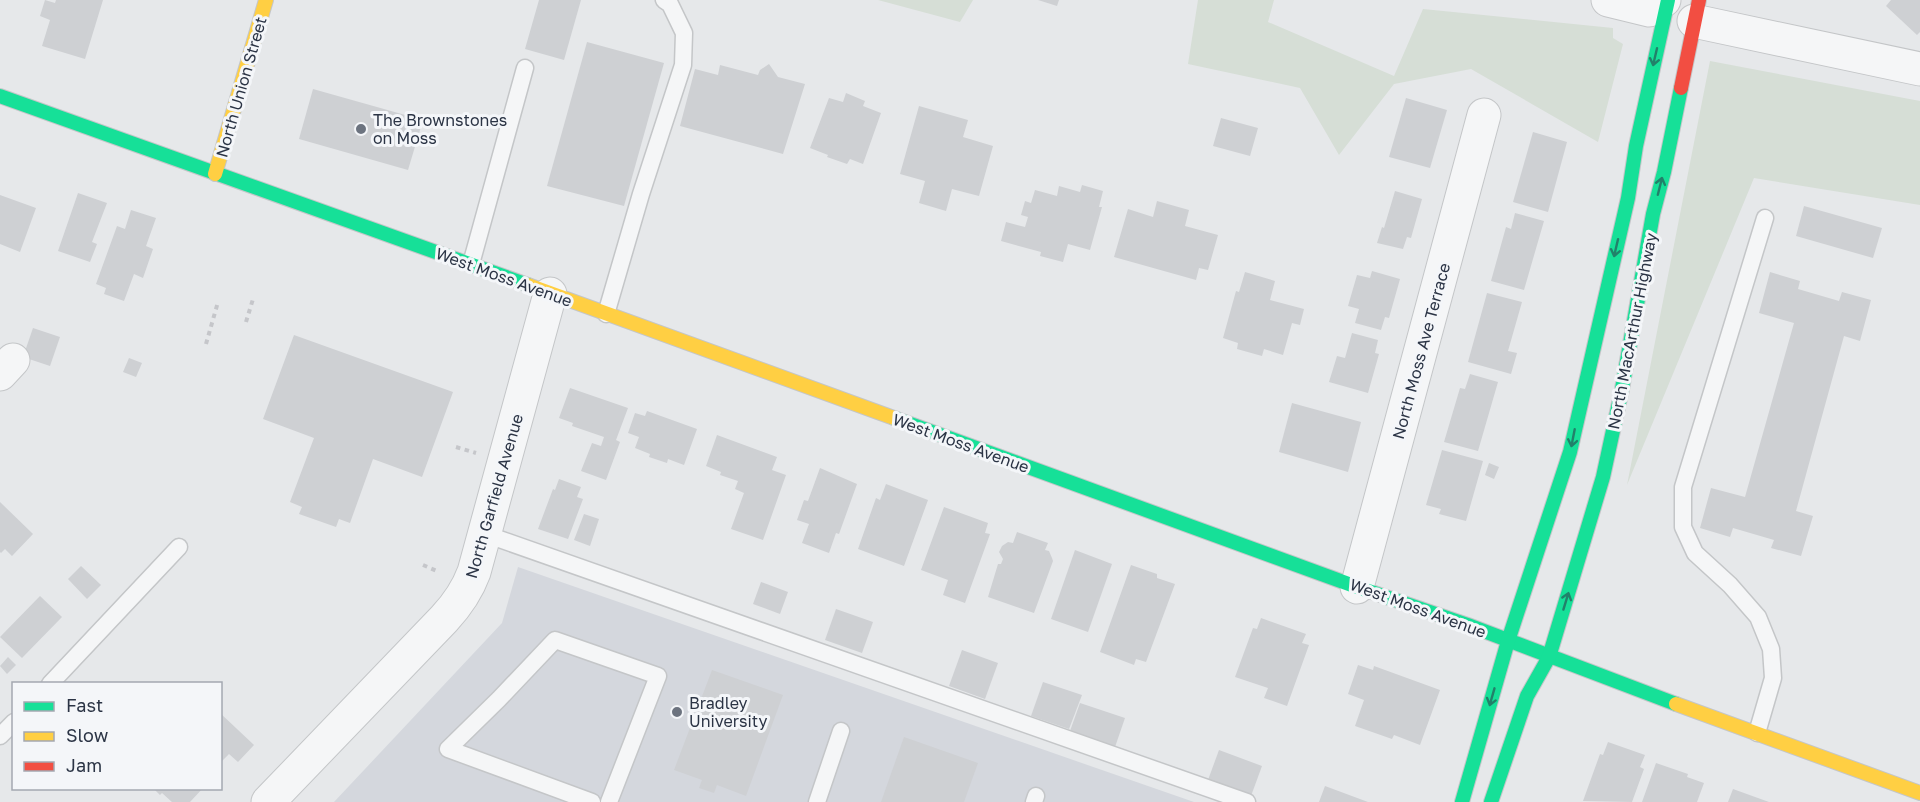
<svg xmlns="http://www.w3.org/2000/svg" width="1920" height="802" font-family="'Golos Text',sans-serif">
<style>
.built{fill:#d4d7dd}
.green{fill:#d6ded6}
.building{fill:#ced0d3}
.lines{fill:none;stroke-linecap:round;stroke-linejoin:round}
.lane-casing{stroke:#c4c6c8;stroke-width:19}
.street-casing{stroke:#c4c6c8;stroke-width:35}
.fast-casing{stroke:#c4c6c8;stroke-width:16}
.slow-casing{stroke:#c4c6c8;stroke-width:16}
.jam-casing{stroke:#c4c6c8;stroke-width:16}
.path{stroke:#c5c6ca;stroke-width:4;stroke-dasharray:4.5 4.5;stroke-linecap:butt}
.lane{stroke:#f5f6f7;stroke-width:16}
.street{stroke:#f5f6f7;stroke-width:33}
.fast{stroke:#16e098;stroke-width:14}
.slow{stroke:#ffcf43;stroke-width:14}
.jam{stroke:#f24e42;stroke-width:14}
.oneway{stroke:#22816a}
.poi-dot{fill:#6c737f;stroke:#f4f6f9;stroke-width:2}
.labels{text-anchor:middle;stroke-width:6;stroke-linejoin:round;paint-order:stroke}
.street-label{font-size:16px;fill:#2b3445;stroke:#f4f6f9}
.poi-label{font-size:16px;fill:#2b3445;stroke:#f4f6f9;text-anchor:start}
</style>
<rect width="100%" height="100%" fill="#e6e8ea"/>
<!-- built -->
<polygon class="built" points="518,567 1194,802 334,802 502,623"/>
<!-- green -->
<g class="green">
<polygon points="878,0 973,0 960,22"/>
<polygon points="1198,0 1274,0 1268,22 1394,76 1423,9 1613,28 1613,38 1623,44 1598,142 1471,69 1394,84 1339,155 1300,88 1188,64"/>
<polygon points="1710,61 1920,101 1920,205 1754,178 1627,485"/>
</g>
<!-- building -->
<g class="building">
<polygon points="45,0 55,3 56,0 103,0 85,59 42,46 50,20 40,16"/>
<polygon points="539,0 581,0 564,60 525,49"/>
<polygon points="1038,0 1059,0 1057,6"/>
<polygon points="1891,0 1920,0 1920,32 1917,35 1886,6"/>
<polygon points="587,42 664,63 624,206 547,186"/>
<polygon points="769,64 778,77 805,84 783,154 680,126 695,69 718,75 720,65 758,75 760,70"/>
<polygon points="313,89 423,120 408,170 299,139"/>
<polygon points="846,93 865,101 863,106 881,113 863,164 850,159 847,164 827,157 828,155 810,148 829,98 843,102"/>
<polygon points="1406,98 1447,110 1430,168 1389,157"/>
<polygon points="919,106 968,120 963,137 993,146 979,196 952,189 946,211 919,203 925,181 900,174"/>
<polygon points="1221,118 1258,128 1250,156 1213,146"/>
<polygon points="1533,132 1567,142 1548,212 1513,202"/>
<polygon points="1082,185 1103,191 1099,207 1102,207 1090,250 1068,244 1063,262 1040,256 1041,252 1001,241 1006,222 1025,227 1028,217 1021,215 1025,201 1031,203 1035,190 1057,196 1059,186 1080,192"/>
<polygon points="1395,191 1422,199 1411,238 1407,237 1403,249 1377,243 1382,227 1384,228"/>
<polygon points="78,193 107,203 92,242 97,244 90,262 58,251"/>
<polygon points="0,195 36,208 20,252 0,244"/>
<polygon points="1157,201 1189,210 1185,226 1218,235 1208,270 1199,268 1196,280 1114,257 1128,209 1153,217"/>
<polygon points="1804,206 1882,228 1873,258 1796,236"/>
<polygon points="131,210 156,218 146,246 153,249 143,278 134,274 124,301 104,294 106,288 96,284 117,226 125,229"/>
<polygon points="1515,213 1544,221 1524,290 1491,281 1506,227 1511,229"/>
<polygon points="1372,271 1400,279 1389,318 1385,317 1381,330 1355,323 1359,309 1348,306 1357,275 1370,278"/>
<polygon points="1245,272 1275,281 1270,300 1304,309 1300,325 1292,323 1283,355 1264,349 1262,356 1237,349 1238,343 1223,338 1236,291 1239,292"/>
<polygon points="1770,272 1800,281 1798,289 1839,301 1842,292 1871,300 1860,341 1844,336 1796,511 1813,516 1801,556 1771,548 1774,540 1733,528 1730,537 1700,528 1711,488 1745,497 1794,323 1759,313"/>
<polygon points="1487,293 1522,302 1508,351 1517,353 1511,374 1468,362"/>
<polygon points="33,328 60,337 50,366 23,357"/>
<polygon points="1352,333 1378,340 1375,353 1379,354 1368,393 1329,382 1337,356 1345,358"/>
<polygon points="294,335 453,392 422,477 373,459 350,523 339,519 336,527 299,514 302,507 290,502 314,438 263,419"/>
<polygon points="129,358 142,363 136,377 123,372"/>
<polygon points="1470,374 1498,382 1478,451 1444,442 1460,388 1465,389"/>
<polygon points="570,388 628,408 616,440 620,442 606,480 581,471 592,443 601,446 604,437 572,426 573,423 559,418"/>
<polygon points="1292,403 1361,422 1348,472 1279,452"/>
<polygon points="647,411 697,429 684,465 668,459 667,463 649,457 650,454 635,448 639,437 628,433 635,413 645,416"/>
<polygon points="717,435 777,457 772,470 786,475 763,540 731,529 744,493 735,489 738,481 720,475 721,472 706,466"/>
<polygon points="1442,450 1483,461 1466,521 1439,514 1441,509 1426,505"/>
<polygon points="1489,463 1499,467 1494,479 1485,475"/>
<polygon points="820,468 857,484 839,534 836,533 829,553 802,543 809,524 797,520 804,500 808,501"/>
<polygon points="559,479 581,487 577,497 583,499 568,539 538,529 553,489 555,490"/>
<polygon points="886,484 928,500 904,566 858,549 876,498 880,500"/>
<polygon points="0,502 33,534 12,556 5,549 1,553 0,552"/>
<polygon points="944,507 988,523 985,533 990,534 965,603 943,595 948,580 921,570"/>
<polygon points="584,514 599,519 590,546 574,540"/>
<polygon points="1017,532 1048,543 1045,550 1049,551 1052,558 1053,561 1034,613 988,597 998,564 1001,564 1003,559 999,552 1002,546 1008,542 1013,543"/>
<polygon points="1075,550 1112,564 1088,632 1051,619"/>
<polygon points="1131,565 1157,574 1157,578 1175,584 1146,662 1136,659 1134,665 1100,652"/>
<polygon points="81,566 101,585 87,599 68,579"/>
<polygon points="761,582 788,592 780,614 753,604"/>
<polygon points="40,596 62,617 22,658 0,637"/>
<polygon points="836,609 873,622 862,653 825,640"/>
<polygon points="1261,618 1306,634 1302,643 1309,645 1287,706 1264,698 1268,688 1235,677 1253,628 1257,629"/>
<polygon points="962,650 998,663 985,699 949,686"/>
<polygon points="8,657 16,665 7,674 0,666"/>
<polygon points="1358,665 1373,670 1374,666 1440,690 1420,745 1394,735 1392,739 1355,726 1364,700 1348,694"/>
<polygon points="712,670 783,695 746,796 717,785 714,793 699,788 702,780 674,770"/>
<polygon points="1043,682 1082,695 1069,729 1031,716"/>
<polygon points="1080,703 1125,718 1115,747 1070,731"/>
<polygon points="220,713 254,745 238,762 229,754 220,763"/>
<polygon points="904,737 978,763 964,802 881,802"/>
<polygon points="1608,742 1645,755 1640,767 1644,769 1632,802 1583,801 1600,754 1603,755"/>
<polygon points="1219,750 1262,766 1251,796 1208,780"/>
<polygon points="1656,763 1688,774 1687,777 1704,783 1697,802 1642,802"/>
<polygon points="1325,786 1368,802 1319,802"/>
<polygon points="153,788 203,788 190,802 172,802 162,793 160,795"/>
<polygon points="1733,789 1769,802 1728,802"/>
</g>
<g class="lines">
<defs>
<g id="lane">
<polyline points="471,264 525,68"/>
<polyline points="606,314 641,194 683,65 684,33 670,4 664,0"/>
<polyline points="485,534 1247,802"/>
<polyline points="50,684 179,547"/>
<polyline points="1757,733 1773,678 1771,649 1758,617 1730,585 1695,553 1683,527 1683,487 1765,218"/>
<polyline points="0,736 14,722"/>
<polyline points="592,802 448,749 499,699 555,640 658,676 609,802"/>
<polyline points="817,802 841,731"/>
<polyline points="1034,802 1036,796"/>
</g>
<g id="street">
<polyline points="1608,0 1649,10 1664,0"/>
<polyline points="1694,21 1920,69"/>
<polyline points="0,374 13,360"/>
<polyline points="1357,587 1484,115"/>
<path d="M 268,802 L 444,619 C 458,604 467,591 474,572 L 550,294"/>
</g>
<g id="fast">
<polyline points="0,96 528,285"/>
<polyline points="894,418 1357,587 1468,625 1676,704"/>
<polyline points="1462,802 1508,641 1570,452 1628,198 1636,146 1668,0"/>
<polyline points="1491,802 1527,696 1549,657 1603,477 1622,389 1653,214 1664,172 1681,88"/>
</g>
<g id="slow">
<polyline points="215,174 266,0"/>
<polyline points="528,285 894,418"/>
<polyline points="1676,704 1920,793"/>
</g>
<polyline id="jam" points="1681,88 1699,0"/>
</defs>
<!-- lane casing -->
<use href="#lane" class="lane-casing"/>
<!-- street casing -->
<use href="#street" class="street-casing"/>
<!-- fast casing -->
<use href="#fast" class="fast-casing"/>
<!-- slow casing -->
<use href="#slow" class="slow-casing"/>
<!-- jam casing -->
<use href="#jam" class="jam-casing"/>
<!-- path -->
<g class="path">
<polyline points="246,322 253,299"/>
<polyline points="206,344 218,302"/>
<polyline points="456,447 476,453"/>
<polyline points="423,565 437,571"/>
</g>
<!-- lane -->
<use href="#lane" class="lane"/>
<!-- street -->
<use href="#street" class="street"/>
<!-- fast -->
<use href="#fast" class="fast"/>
<!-- slow -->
<use href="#slow" class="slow"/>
<!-- jam -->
<use href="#jam" class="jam"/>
</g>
<!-- one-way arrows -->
<defs><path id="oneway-shaft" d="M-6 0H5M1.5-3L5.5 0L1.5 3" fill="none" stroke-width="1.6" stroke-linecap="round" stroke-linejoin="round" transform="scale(1.5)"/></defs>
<g class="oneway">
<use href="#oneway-shaft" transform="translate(1655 57) rotate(103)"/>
<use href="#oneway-shaft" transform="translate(1660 186) rotate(-76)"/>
<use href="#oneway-shaft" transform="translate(1616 248) rotate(103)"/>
<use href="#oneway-shaft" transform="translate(1573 438) rotate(101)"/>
<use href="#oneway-shaft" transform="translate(1566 601) rotate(-73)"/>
<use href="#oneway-shaft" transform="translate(1492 697) rotate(106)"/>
</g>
<!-- markers -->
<g class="poi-dot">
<circle cx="361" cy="129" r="6"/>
<circle cx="677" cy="712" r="6"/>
</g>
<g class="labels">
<!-- street labels -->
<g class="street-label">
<text transform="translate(241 87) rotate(-74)" y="6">North Union Street</text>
<text transform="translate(504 277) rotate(20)" y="6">West Moss Avenue</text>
<text transform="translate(1632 331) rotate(-79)" y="6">North MacArthur Highway</text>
<text transform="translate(1421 351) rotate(-75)" y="6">North Moss Ave Terrace</text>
<text transform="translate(961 443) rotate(20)" y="6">West Moss Avenue</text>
<text transform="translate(494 496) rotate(-74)" y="6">North Garfield Avenue</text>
<text transform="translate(1418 608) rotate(20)" y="6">West Moss Avenue</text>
</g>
<!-- poi labels -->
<g class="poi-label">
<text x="373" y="126">The Brownstones<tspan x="373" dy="18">on Moss</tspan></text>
<text x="689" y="709">Bradley<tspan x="689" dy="18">University</tspan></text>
</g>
</g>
<!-- legend -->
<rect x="12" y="682" width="210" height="108" fill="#f4f6f9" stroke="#a4a8b1" stroke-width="1.5"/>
<rect x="24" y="702" width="30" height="9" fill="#16e098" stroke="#a4a8b1" stroke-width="1.5"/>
<text x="66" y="712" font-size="18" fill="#2b3445">Fast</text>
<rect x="24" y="732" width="30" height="9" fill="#ffcf43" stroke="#a4a8b1" stroke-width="1.5"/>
<text x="66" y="742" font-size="18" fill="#2b3445">Slow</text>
<rect x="24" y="762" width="30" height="9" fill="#f24e42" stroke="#a4a8b1" stroke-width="1.5"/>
<text x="66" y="772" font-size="18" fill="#2b3445">Jam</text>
</svg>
